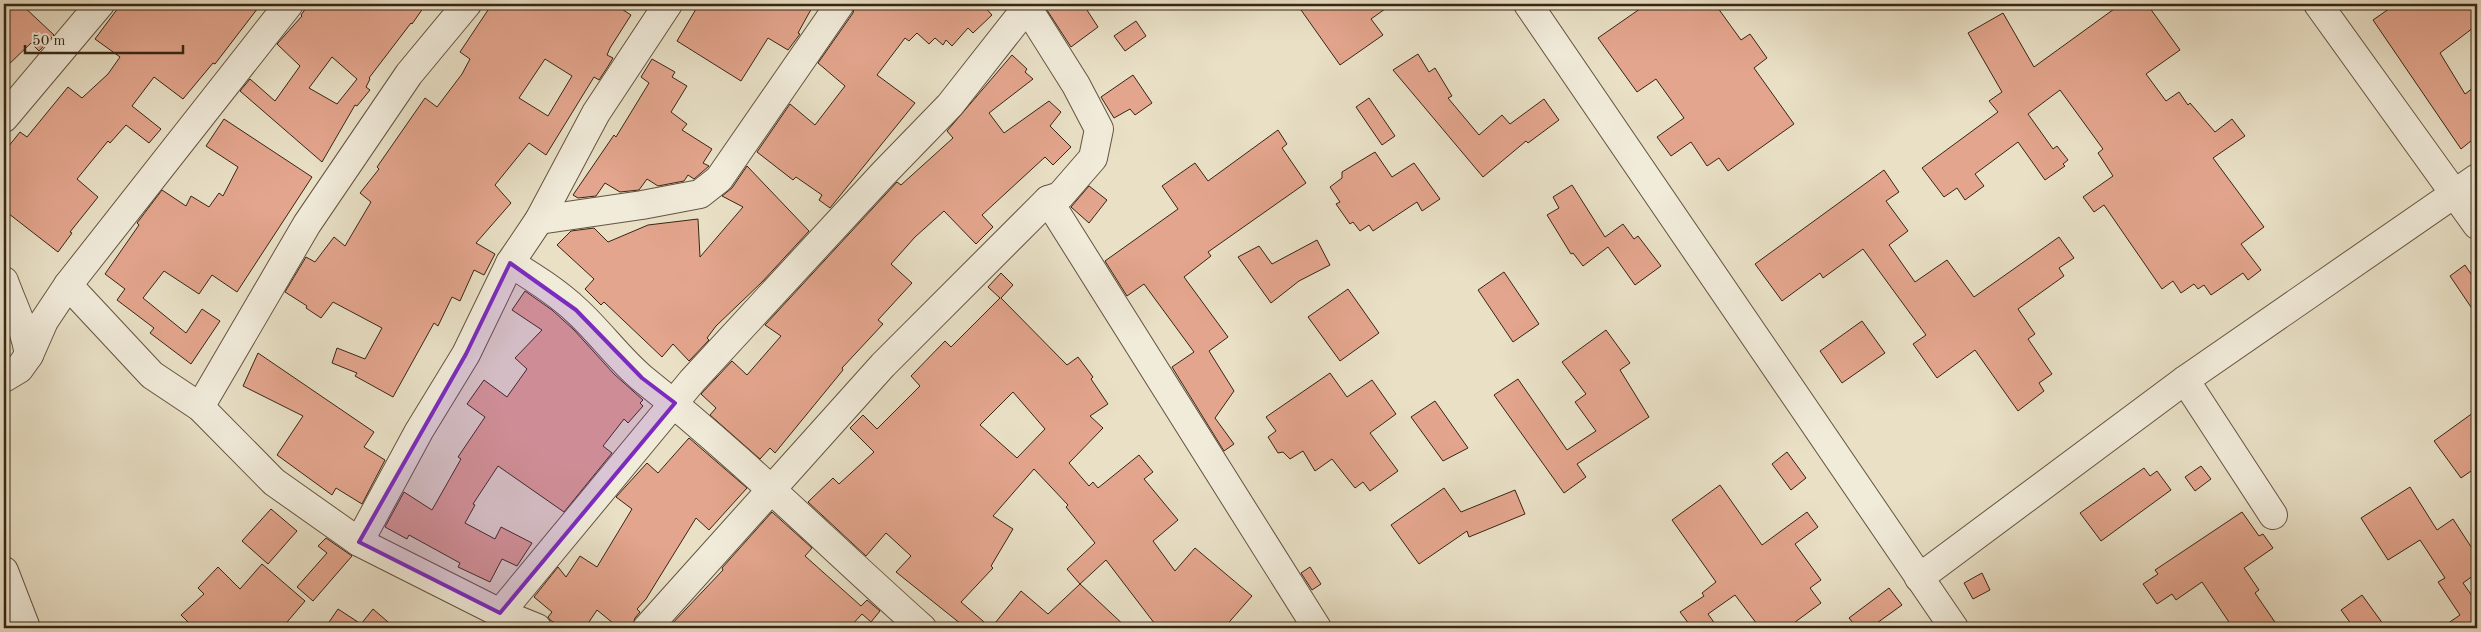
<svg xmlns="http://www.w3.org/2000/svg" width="2481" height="632" font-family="'Old Standard TT',serif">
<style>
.building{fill:#e3a58d;stroke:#382613;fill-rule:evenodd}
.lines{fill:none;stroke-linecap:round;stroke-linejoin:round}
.minor-casing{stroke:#645440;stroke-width:30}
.minor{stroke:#f1ebda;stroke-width:28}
.marked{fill:#7b2cbf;fill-opacity:0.2;stroke:#7b2cbf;stroke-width:4;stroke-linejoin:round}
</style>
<rect width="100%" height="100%" fill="#e9e0c6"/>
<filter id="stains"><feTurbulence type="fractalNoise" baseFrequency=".004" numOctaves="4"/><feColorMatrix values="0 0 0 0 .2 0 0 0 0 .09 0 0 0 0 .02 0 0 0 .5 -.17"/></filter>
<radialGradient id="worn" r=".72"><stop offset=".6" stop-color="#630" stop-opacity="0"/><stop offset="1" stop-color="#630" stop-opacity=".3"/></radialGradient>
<!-- building -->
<g class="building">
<polygon points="4,4 21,4 54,35 39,51 31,43 4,69"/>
<polygon points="121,4 261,4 215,64 213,63 183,99 154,77 132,106 161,129 149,143 126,125 110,143 108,141 77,179 98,197 70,232 72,233 58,252 4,210 4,152 20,132 27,137 68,87 82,98 108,74 120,57 95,39"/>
<path d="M 309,4 L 426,4 L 412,24 L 411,23 L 369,78 L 370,79 L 366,87 L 370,90 L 357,106 L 355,105 L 322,162 L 240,91 L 250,79 L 275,101 L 300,66 L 277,44 L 302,16 L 301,15 ZM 332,57 L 357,79 L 337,104 L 309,88 Z"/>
<path d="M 492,4 L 614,4 L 631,15 L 610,48 L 607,55 L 613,58 L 607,68 L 599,80 L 594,77 L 546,155 L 529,143 L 495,185 L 511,203 L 476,243 L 495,254 L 484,275 L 474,270 L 460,301 L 452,297 L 438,326 L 434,323 L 393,397 L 355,376 L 357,373 L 332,363 L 337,348 L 365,359 L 382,328 L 333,302 L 321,318 L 306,308 L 307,306 L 285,292 L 306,257 L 315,262 L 334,237 L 345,246 L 371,202 L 360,193 L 379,169 L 377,167 L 425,98 L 437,107 L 462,74 L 470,59 L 460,52 ZM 545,59 L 572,76 L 548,116 L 519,98 Z"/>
<polygon points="699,4 814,4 798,33 800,34 788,50 768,38 741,81 677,41"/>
<polygon points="855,4 982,4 992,15 973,33 968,28 952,46 946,40 943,45 935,38 929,44 917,33 909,41 905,38 877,75 915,103 830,208 819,200 822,195 796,177 793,180 757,152 790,104 815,125 845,86 818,63 853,13"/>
<polygon points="1043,4 1083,4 1098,27 1071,47"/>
<polygon points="1311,4 1392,4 1371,19 1383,35 1340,65 1301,10"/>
<polygon points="1647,4 1715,4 1741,40 1750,34 1767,58 1754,68 1794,124 1728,171 1719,158 1707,166 1691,142 1671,156 1657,137 1684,118 1656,79 1637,92 1598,38"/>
<polygon points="2121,4 2147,4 2180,50 2146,74 2166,101 2179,92 2188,105 2190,103 2215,132 2232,119 2245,136 2213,158 2264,227 2241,244 2261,270 2248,280 2243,273 2211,295 2204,285 2198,289 2194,284 2181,293 2173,281 2162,289 2104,205 2094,212 2083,197 2113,176 2098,153 2103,149 2060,90 2028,114 2053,149 2057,146 2068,160 2063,164 2065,166 2045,180 2018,142 1975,174 1984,186 1965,200 1957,188 1944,197 1922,168 1998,112 1989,101 2002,92 1968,33 2003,13 2034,67"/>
<polygon points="2396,4 2477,4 2477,25 2440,53 2465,94 2477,85 2477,136 2461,149 2373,20"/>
<polygon points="1136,21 1146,36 1125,51 1114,36"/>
<polygon points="1418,54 1429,72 1435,68 1452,96 1448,98 1479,135 1502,115 1510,124 1544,99 1559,120 1528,143 1526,141 1483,177 1393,70"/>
<polygon points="1012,55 1027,69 1025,72 1033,79 989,113 1004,133 1049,101 1061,112 1050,126 1071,147 1053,165 1045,157 982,215 993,227 976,244 944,211 915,237 891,264 912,283 878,320 883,324 842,368 843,370 775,453 770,448 760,459 710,415 716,408 701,394 732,361 747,375 781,336 765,325 897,182 901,185 953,138 947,131"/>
<polygon points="652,59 675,72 672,77 687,86 671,112 687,124 682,130 712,149 703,163 709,166 694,179 688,175 684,181 658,186 647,179 639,190 620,192 605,183 596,196 578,198 573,195 614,135 616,137 649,83 641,77"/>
<polygon points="1133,75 1152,103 1135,115 1130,109 1114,118 1101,97"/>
<polygon points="1369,98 1395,136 1382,145 1356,107"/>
<polygon points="224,119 312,177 237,292 212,275 199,294 164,271 143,298 186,333 202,309 220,321 191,364 150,333 154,328 117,300 125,289 105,274 139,225 137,223 162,190 186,206 191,196 209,207 219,193 223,196 238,167 206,146"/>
<polygon points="1278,130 1287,144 1282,148 1306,183 1208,252 1211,256 1184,277 1228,337 1209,351 1234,391 1215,418 1234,444 1224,451 1172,367 1194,352 1144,284 1127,296 1105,261 1178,209 1162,186 1195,163 1208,181"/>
<polygon points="1375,152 1392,177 1414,163 1440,199 1422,211 1417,202 1373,231 1369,225 1360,231 1353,222 1350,224 1336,204 1340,202 1330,187 1342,178 1342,172"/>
<polygon points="747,166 809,231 762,282 716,326 707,338 709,340 689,361 673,344 662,357 604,302 601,305 585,289 594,279 557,245 571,231 594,228 608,242 648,225 698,219 700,257 743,207 722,196 732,188"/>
<polygon points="1884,170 1899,192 1886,201 1908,231 1889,245 1915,282 1947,260 1974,297 2059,237 2074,258 2059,268 2064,276 2018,309 2035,334 2028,339 2052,374 2039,383 2044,391 2018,411 1975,350 1937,378 1913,344 1926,335 1863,249 1823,278 1820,273 1782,301 1755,264"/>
<polygon points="1572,185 1605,237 1623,224 1634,239 1638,236 1661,266 1635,285 1608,247 1583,266 1573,253 1571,254 1547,215 1559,208 1553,197"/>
<polygon points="1089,186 1107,200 1089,223 1071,207"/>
<polygon points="1317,240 1330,265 1299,281 1271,303 1238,257 1259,246 1272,264"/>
<polygon points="2465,265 2477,283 2477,316 2450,276"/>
<polygon points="1504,272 1539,324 1513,342 1478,290"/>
<path d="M 1001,273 L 1013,285 L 1001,298 L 1067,365 L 1078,357 L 1093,377 L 1091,379 L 1108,404 L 1090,416 L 1103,428 L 1069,463 L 1089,486 L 1093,482 L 1098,488 L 1139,455 L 1153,472 L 1144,479 L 1178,520 L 1153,541 L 1175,571 L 1195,548 L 1252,596 L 1224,628 L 1158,628 L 1106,560 L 1080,584 L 1127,628 L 966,628 L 896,572 L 911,556 L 886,533 L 866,556 L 808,502 L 833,478 L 839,484 L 874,452 L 850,428 L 863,415 L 877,429 L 920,386 L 911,376 L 945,341 L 951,347 L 1000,298 L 988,287 ZM 1013,392 L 1045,429 L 1017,458 L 980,425 ZM 1034,469 L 1068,505 L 1066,507 L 1095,543 L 1067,569 L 1080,584 L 1048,614 L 1021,591 L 991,628 L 961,602 L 993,568 L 991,566 L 1013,529 L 993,516 Z"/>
<polygon points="1348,289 1379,333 1340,361 1308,317"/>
<polygon points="525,291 552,310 574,330 614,374 643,400 640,403 643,406 628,423 624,419 603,446 612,453 564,512 498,466 473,504 475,505 465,523 495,539 501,527 532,543 517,566 502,559 490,582 458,567 460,563 409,535 407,539 385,527 404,492 432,510 461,459 458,457 485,417 467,404 484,380 507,397 527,369 515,358 542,330 512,310"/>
<polygon points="1862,321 1885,353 1842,383 1820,351"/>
<polygon points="1606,330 1630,363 1620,370 1649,417 1577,464 1586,477 1564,493 1494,395 1518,379 1567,450 1596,431 1575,402 1586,394 1562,362"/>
<polygon points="258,353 374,432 364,447 385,460 362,504 336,488 332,495 277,455 303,416 243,386"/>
<polygon points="1330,373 1347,397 1372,380 1396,414 1370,433 1398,471 1370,491 1363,482 1355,488 1332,459 1315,471 1303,451 1290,459 1283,452 1278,453 1268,437 1276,431 1266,417"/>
<polygon points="1435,401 1468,448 1443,461 1411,417"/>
<polygon points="2477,410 2477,467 2461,478 2434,441"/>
<polygon points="689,438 747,488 709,530 696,518 646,599 637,609 640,612 635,618 632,628 619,628 597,610 585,628 563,628 550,620 548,617 552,612 534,597 558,567 566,577 580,556 597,567 632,509 616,497 647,463 658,473"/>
<polygon points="1787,452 1806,478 1791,490 1772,464"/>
<polygon points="2201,466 2211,479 2195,491 2185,477"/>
<polygon points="2144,468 2150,476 2157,471 2171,490 2101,541 2080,513"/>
<polygon points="1720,485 1762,545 1807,512 1818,527 1795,544 1821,580 1810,588 1821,603 1787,628 1760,628 1735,595 1708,614 1718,628 1692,628 1680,612 1704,596 1702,593 1716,582 1672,520"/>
<polygon points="2410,487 2437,530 2453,519 2477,556 2477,573 2463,583 2477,603 2477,628 2441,628 2460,615 2438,582 2445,578 2420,540 2388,560 2361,518"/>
<polygon points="1444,488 1461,512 1515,490 1525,514 1469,537 1467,531 1419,564 1391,525"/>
<polygon points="271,509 297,531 268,564 242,541"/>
<polygon points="772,512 812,548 805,556 861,606 867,600 880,611 871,622 862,614 849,628 668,628 723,570 722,568"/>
<polygon points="2242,512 2259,536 2263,534 2273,548 2244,568 2259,590 2255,593 2279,628 2233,628 2202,582 2176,600 2172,594 2157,604 2143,584 2158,574 2155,570"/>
<polygon points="326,538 352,556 313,601 297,587 327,553 318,546"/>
<polygon points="262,564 305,601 282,628 194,628 181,615 204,594 198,588 218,567 240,589"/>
<polygon points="1310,567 1321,584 1312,590 1301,573"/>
<polygon points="1982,573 1990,590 1973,599 1964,583"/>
<polygon points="1889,588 1902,605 1870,628 1857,628 1849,618"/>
<polygon points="2362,595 2386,628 2354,628 2341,610"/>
<polygon points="338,609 361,624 373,609 395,628 325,628"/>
</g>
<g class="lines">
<defs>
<g id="minor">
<polyline points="1528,4 1954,628"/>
<polyline points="2318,4 2477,225"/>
<polyline points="4,118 100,4"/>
<polyline points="1048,200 1317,628"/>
<polyline points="539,220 642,205 700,194 719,179 840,4"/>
<path d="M 510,263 C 533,277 557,292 577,311 C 600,332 619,359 643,379 C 741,457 829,545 922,628"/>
<path d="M 4,281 C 13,306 25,328 29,355 L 19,369 L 4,378"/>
<polyline points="68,285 152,375 200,407 274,482 359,542 500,613 537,628"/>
<polyline points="29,355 44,321 68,285 289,4"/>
<polyline points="2185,380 2273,515"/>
<polyline points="200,407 307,224 409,74 467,4"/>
<polyline points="359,542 419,431 466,354 510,263 539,220 596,113 668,4"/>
<polyline points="4,571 26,628"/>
<polyline points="1919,578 2185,380 2477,178"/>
<polyline points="500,613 692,381 884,173 950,105 1027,7"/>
<polyline points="647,628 883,365 1048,200 1060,196 1093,158 1099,129 1076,85 1025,4"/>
</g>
</defs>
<!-- minor casing -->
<use href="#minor" class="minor-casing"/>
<!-- minor -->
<use href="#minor" class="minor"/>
</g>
<!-- marked area -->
<path class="marked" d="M 510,263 L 576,310 L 642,378 L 675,403 L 500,613 L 359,542 L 466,354 Z"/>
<!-- margin -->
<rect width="2481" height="632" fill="none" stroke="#e9e0c6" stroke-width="20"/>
<rect x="5" y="5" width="2471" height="622" fill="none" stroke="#382613" stroke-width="2.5"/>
<rect x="10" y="10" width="2461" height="612" fill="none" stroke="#382613"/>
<!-- scale -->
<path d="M25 45v8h158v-8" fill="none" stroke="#382613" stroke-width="2.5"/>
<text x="32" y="45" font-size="15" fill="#382613" stroke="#f1ebda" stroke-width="4" paint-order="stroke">50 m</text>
<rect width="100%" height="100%" filter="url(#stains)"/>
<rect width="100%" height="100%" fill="url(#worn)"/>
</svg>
